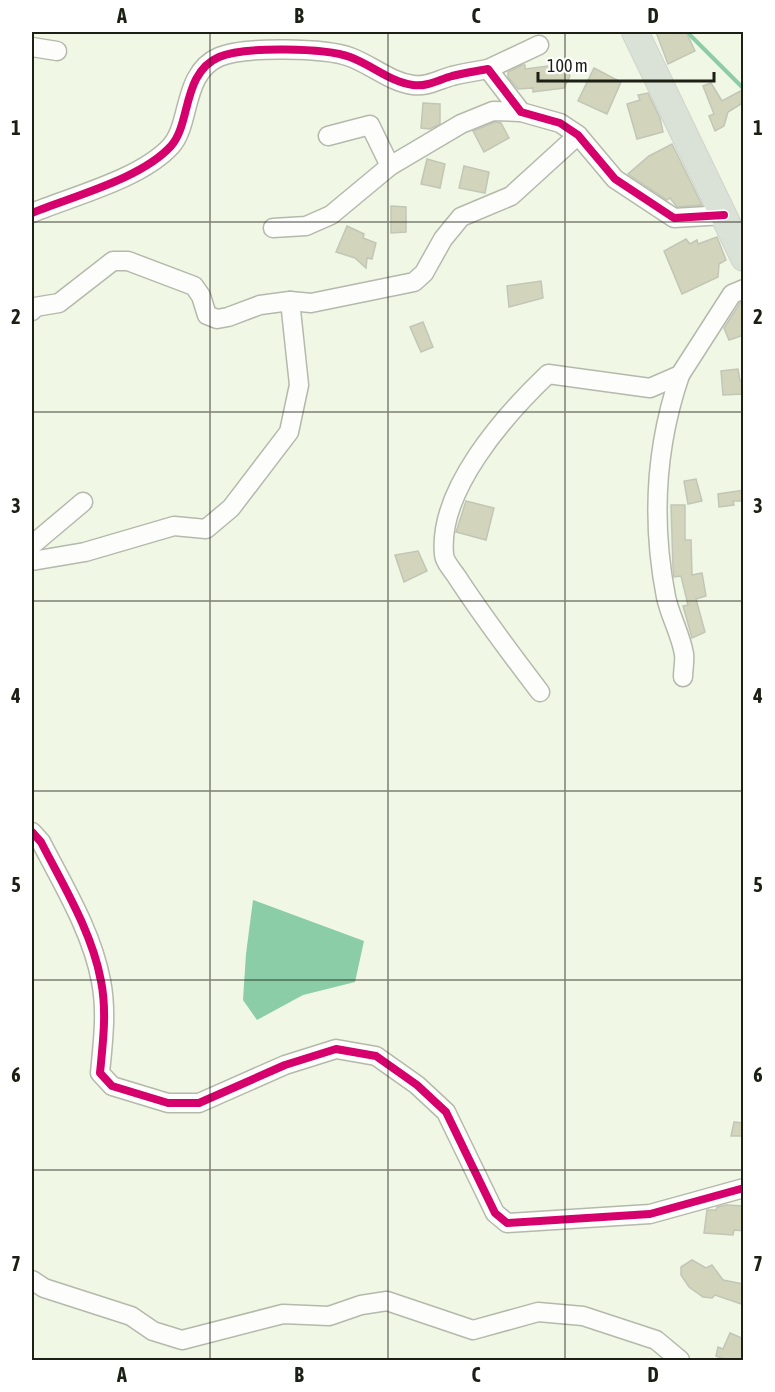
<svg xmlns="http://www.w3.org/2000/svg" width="775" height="1392" font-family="'Asap Condensed',sans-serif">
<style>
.water{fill:#8acda7}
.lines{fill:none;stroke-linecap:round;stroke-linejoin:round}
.stream{stroke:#8acda7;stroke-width:4}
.building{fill:#d2d4bb;stroke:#c2c6b7;stroke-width:1.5}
.minor-casing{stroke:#b4b9ab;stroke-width:21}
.highway-casing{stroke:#d0d3cb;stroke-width:28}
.minor{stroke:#fdfefb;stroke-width:18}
.highway{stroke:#dae1d7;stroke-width:26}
.cycleway-casing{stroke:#fff;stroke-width:11}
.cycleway{stroke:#d6006c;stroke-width:8}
.grid{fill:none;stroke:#1b1f14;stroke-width:1.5;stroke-opacity:0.55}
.neatline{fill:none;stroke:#1b1f14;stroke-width:2}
.grid-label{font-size:20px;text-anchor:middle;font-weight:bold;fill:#1b1f14}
</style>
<rect width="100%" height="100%" fill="#f0f7e5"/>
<!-- water -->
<polygon class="water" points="253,900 364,941 355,982 303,995 257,1020 243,1000 246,954"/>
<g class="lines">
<!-- stream -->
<polyline class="stream" points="687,32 744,89"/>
</g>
<!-- building -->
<g class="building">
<polygon points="656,32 678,32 680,34 686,32 695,51 668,64"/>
<polygon points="564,64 570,76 564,88 533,92 533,88 518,89 508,77 508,72 522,65 525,65 525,69"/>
<polygon points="594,68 621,82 607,114 578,101"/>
<polygon points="711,83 722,101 744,89 744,102 728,112 724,126 715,131 709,116 714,114 703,86"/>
<polygon points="648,93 660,118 663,132 637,139 627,104 640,100 638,95"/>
<polygon points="423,103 440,104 440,124 430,129 421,128"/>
<polygon points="495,122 501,123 509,138 484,152 473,131"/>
<polygon points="672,144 702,205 677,207 670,198 667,200 628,174 649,156"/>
<polygon points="427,159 445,164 440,188 421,184"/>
<polygon points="464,166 489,172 485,193 459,188"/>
<polygon points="391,206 406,207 406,232 391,233"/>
<polygon points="347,226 364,234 363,238 376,243 372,259 367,258 366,268 355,258 336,252"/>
<polygon points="717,237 726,260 719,264 718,277 682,294 664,251 686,239 690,244 697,240 698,244"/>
<polygon points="541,281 543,298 509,307 507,286"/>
<polygon points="744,301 744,335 729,340 724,328 740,303"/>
<polygon points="423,322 433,347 421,352 410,327"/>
<polygon points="738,369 740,381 744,381 744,394 723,395 721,371"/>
<polygon points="696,479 702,501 688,504 684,481"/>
<polygon points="744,490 744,501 733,501 734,505 719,507 718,494"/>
<polygon points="466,501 494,508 486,540 456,532"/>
<polygon points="671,505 685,505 685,540 691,540 692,575 702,573 706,596 696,599 705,632 692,638 683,606 688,605 681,576 674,577 673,568"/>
<polygon points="418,551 427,571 404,582 395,555"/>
<polygon points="734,1122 744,1123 744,1136 731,1136"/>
<polygon points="726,1205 744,1206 744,1231 734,1230 733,1235 704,1233 707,1210 716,1210 717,1207"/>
<polygon points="692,1260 706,1268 712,1265 723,1280 744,1284 744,1305 715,1295 712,1298 703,1297 689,1287 681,1275 681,1267"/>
<polygon points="730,1333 744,1339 744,1360 727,1360 716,1356 718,1347 723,1349"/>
</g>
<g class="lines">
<defs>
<g id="minor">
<polyline points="32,47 57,51"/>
<polyline points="488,69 539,45"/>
<polyline points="328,136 370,125 390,166"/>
<path d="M 32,213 C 73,196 141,179 171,146 C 191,124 182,73 219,57 C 244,46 326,48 350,57 C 372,65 390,82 413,85 C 427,87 438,80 452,76 C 464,73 476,71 488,69 L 521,112 L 560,123 L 578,135 L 615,179 L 674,218 L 724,215"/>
<polyline points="273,228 306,226 331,215 390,166 461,124 493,111 521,112"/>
<polyline points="32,311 35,307 59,303 113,261 128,261 194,286 201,296 207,315 217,319 228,317 260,305 290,301 311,303 414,282 424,273 443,239 461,217 511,196 578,135"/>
<path d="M 680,375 C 655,448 651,520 666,597 C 670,616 681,635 684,654 C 685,661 683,669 683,677"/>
<polyline points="32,545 83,502"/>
<polyline points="32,561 85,552 174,526 206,529 231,508 289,432 299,385 290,301"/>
<path d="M 540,692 C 511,654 483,617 457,577 C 453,571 444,561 444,554 C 438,490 505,415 548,374 L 650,388 L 680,375 L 732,294 L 744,289"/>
<path d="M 32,832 L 41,842 C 63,885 92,932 101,981 C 107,1011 103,1042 100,1073 L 112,1086 L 168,1103 L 199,1103 L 285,1065 L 336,1049 L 376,1056 L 417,1085 L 446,1112 L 495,1213 L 507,1223 L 650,1214 L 744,1188"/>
<polyline points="32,1280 44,1288 131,1316 153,1331 182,1340 283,1314 329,1316 361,1305 387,1301 473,1330 538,1312 583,1316 656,1340 680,1360"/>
</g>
<polyline id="highway" points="635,32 744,258"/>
</defs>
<!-- minor casing -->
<use href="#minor" class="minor-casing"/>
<!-- highway casing -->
<use href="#highway" class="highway-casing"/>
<!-- minor -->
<use href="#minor" class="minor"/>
<!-- highway -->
<use href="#highway" class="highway"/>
<defs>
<g id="cycleway">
<path d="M 32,213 C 73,196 141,179 171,146 C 191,124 182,73 219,57 C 244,46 326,48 350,57 C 372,65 390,82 413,85 C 427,87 438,80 452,76 C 464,73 476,71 488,69 L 521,112 L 560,123 L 578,135 L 615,179 L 674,218 L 724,215"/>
<path d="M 32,832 L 41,842 C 63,885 92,932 101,981 C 107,1011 103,1042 100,1073 L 112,1086 L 168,1103 L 199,1103 L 285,1065 L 336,1049 L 376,1056 L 417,1085 L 446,1112 L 495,1213 L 507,1223 L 650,1214 L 744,1188"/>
</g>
</defs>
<!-- cycleway casing -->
<use href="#cycleway" class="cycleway-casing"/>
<!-- cycleway -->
<use href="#cycleway" class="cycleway"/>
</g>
<!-- grid -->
<path class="grid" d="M 210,32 L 210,1360M 388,32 L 388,1360M 565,32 L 565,1360M 32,222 L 744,222M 32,412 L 744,412M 32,601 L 744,601M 32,791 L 744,791M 32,980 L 744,980M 32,1170 L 744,1170"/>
<!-- border -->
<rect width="775" height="1392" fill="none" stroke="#ffffff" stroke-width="66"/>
<!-- scale -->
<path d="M538 72v9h176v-9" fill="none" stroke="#1b1f14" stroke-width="3"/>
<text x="547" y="72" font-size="18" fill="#1b1f14" stroke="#ffffff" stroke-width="4.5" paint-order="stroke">100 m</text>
<rect x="33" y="33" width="709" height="1326" class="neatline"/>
<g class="grid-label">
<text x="122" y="23">A</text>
<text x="299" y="23">B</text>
<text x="476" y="23">C</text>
<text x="653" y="23">D</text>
<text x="16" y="135">1</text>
<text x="758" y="135">1</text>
<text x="16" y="324">2</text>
<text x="758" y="324">2</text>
<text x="16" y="513">3</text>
<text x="758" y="513">3</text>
<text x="16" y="703">4</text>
<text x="758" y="703">4</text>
<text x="16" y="892">5</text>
<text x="758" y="892">5</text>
<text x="16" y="1082">6</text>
<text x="758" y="1082">6</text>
<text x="16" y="1271">7</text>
<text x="758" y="1271">7</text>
<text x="122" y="1382">A</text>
<text x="299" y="1382">B</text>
<text x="476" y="1382">C</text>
<text x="653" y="1382">D</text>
</g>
</svg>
